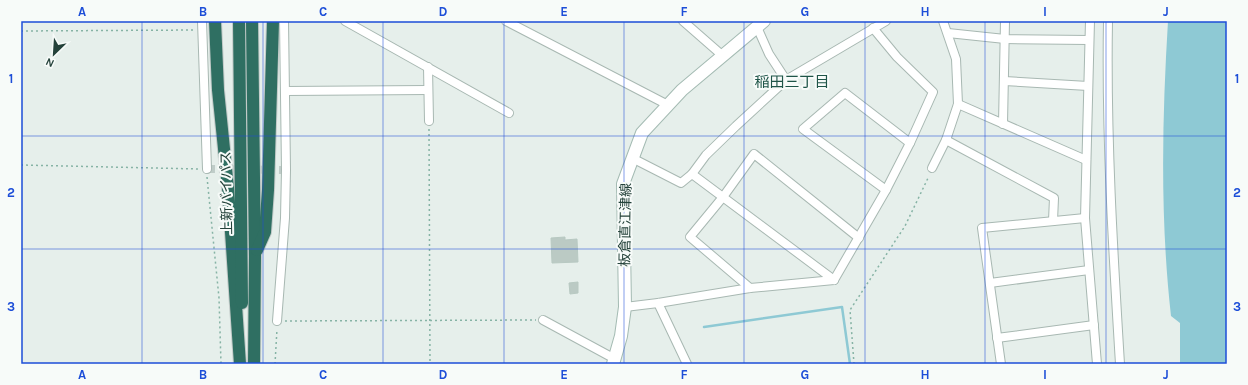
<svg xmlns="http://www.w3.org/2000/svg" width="1248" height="385" font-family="Karla,'Noto Sans JP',sans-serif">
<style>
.water{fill:#8ec9d4}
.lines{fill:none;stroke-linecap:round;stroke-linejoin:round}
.stream{stroke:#8ec9d4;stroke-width:2.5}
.building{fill:#bbcac4;stroke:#b8c9c2}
.street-tunnel{stroke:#bfccc8;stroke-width:8;stroke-dasharray:8 4;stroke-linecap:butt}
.street-casing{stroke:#a8b8b2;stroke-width:10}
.secondary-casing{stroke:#a4bbb3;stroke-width:14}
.highway-casing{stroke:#c2cac8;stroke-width:14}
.path{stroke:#86b3a5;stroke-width:1.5;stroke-dasharray:2 3;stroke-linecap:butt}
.street{stroke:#fff;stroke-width:8}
.secondary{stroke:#fff;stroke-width:12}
.highway{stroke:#2f6f62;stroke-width:12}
.grid{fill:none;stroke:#1d4ed8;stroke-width:1;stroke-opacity:0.55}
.labels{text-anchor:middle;stroke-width:4;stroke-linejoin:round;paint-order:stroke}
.street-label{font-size:14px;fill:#24423a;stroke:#f7fbf9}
.neighbourhood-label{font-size:15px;fill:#1f5548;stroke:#f7fbf9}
.neatline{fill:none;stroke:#1d4ed8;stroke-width:1.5}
.grid-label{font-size:13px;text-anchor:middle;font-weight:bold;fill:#1d4ed8}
</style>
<rect width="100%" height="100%" fill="#e6efeb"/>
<!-- water -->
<path class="water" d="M 1168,21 L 1227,21 L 1227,364 L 1180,364 L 1180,323 L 1171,316 C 1160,218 1162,119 1168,21 Z"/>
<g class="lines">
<!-- stream -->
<polyline class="stream" points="704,327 842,307 850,364"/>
</g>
<!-- building -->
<g class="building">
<polygon points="565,237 565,240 577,239 578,262 552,263 551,238"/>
<polygon points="578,282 578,293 570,294 569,283"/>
</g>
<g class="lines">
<!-- street-tunnel -->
<polyline class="street-tunnel" points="207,169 286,170"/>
<defs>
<g id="street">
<polyline points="202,21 207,169"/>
<polyline points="345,21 509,113"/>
<polyline points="506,21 668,105"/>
<polyline points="683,21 723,56"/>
<polyline points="1090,21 1085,218 1097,364"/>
<path d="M 1108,21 C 1106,136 1113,250 1120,364"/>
<polyline points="757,27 769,54 786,80"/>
<polyline points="948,33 1005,39 1089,40"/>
<polyline points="428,67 429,121"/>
<polyline points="1004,81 1088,86"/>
<polyline points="285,91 428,90"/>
<polyline points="958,104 1086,160"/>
<polyline points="1003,124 1005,21"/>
<polyline points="946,140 1054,198 1053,221"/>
<polyline points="632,158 681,183 692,174 706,155 736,126 786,80 886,21"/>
<polyline points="932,168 946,140 958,104 956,59 943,21"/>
<polyline points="692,174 834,280"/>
<polyline points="886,190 803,129 845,93 910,143"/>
<polyline points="834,280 886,190 910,143 933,92 897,57 873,28"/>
<polyline points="990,283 1089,270"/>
<polyline points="750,288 690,237 723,197 754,154 859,238"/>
<polyline points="658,303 687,364"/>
<polyline points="625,307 658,303 750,288 834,280"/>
<polyline points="543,320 615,359"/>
<polyline points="277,321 285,218 286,170 284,21"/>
<polyline points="997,338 1094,325"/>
<polyline points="1001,364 982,228 1085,218"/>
</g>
<polyline id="secondary" points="613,364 621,336 625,307 623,184 642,133 682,90 764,21"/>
<g id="highway">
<polyline points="215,21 218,90 228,188 240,364"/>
<polyline points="239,21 242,303"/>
<polyline points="252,21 255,256 254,364"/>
<polyline points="257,250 265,232 268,190 273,21"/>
</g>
</defs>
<!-- street casing -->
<use href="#street" class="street-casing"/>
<!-- secondary casing -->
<use href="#secondary" class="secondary-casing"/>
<!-- highway casing -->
<use href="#highway" class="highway-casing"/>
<!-- path -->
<g class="path">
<polyline points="21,31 195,30"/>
<polyline points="429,129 430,364"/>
<polyline points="21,165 199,169"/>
<polyline points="207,177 219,298 221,364"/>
<polyline points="285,321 536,320"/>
<polyline points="275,364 277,329"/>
<polyline points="854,364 850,310 905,226 929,176"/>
</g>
<!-- street -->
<use href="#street" class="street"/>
<!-- secondary -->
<use href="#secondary" class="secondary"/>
<!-- highway -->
<use href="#highway" class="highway"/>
</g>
<!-- grid -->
<path class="grid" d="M 142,21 L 142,364M 263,21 L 263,364M 383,21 L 383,364M 504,21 L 504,364M 624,21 L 624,364M 744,21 L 744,364M 865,21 L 865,364M 985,21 L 985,364M 1106,21 L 1106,364M 21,136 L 1227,136M 21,249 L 1227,249"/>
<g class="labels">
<!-- street labels -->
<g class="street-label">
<text transform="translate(226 193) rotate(-91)" y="5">上新バイパス</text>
<text transform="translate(625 225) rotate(-89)" y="5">板倉直江津線</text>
</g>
<!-- neighbourhood labels -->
<g class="neighbourhood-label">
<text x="792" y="87">稲田三丁目</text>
</g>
</g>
<!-- border -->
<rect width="1248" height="385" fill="none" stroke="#f7fbf9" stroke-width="44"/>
<!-- north arrow -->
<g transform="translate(54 54) rotate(205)" stroke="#f7fbf9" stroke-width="3" paint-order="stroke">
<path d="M0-3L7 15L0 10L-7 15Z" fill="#24423a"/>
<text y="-6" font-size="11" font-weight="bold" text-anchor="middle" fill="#24423a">N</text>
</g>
<rect x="22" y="22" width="1204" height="341" class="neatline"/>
<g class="grid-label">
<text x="82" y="16">A</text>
<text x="203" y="16">B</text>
<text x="323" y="16">C</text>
<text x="443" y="16">D</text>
<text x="564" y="16">E</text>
<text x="684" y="16">F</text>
<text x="805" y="16">G</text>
<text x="925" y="16">H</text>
<text x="1045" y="16">I</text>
<text x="1166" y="16">J</text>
<text x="11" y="83">1</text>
<text x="1237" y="83">1</text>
<text x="11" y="197">2</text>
<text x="1237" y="197">2</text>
<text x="11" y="311">3</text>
<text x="1237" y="311">3</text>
<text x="82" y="379">A</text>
<text x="203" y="379">B</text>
<text x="323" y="379">C</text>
<text x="443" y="379">D</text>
<text x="564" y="379">E</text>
<text x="684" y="379">F</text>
<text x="805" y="379">G</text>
<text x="925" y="379">H</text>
<text x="1045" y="379">I</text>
<text x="1166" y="379">J</text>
</g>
</svg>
